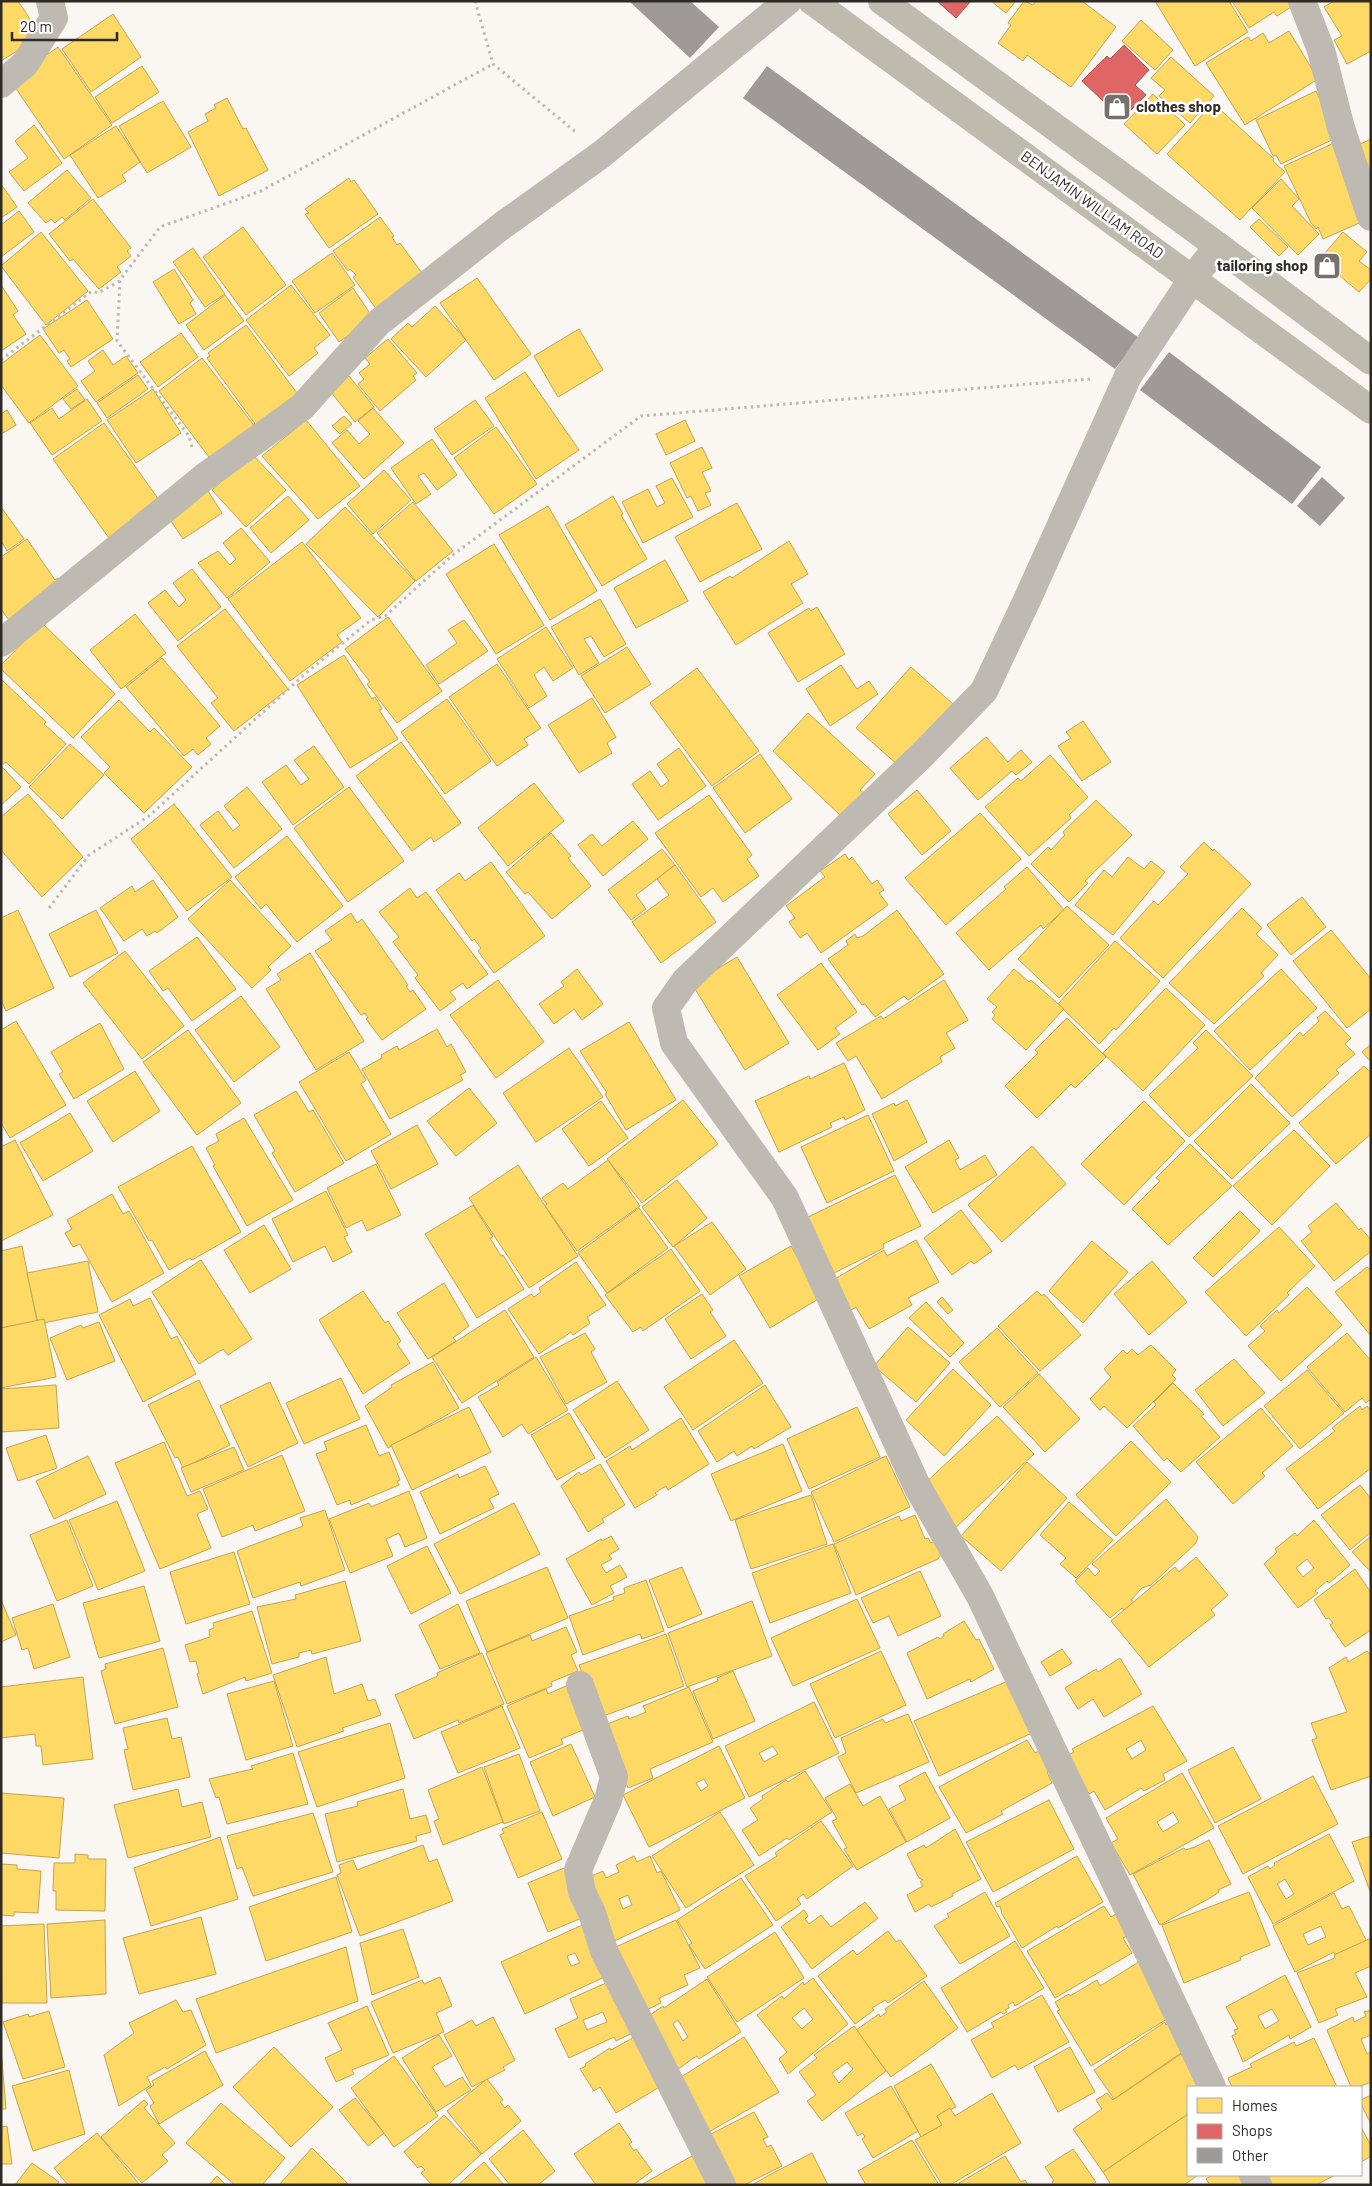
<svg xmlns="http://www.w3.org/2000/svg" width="1372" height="2186" font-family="Barlow,sans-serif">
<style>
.homes{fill:#ffd966;stroke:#c0a452;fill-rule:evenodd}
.shops{fill:#e06666;stroke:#ab5452}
.building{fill:#9f9a97}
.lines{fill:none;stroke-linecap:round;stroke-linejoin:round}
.path{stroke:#bebab2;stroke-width:3;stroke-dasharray:2.5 4;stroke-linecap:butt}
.minor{stroke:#bebab1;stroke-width:28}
.secondary{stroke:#bebaae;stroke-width:28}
.labels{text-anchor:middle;stroke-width:5;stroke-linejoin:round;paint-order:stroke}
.poi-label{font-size:15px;font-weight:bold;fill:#2e2a25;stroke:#fff;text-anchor:start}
.street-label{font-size:15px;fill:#2e2a25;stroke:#fff}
</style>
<rect width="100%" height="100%" fill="#faf6f2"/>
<!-- homes -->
<g class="homes">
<polygon points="1,1 18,1 38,31 22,42 25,46 1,61"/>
<polygon points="991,1 1016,1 1006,13"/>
<polygon points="1024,1 1033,5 1036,1 1082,1 1116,27 1071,87 1027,55 1023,61 998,43 1011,25 1008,23"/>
<polygon points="1155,1 1229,1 1248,32 1195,66"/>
<polygon points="1232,1 1292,1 1294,5 1277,16 1274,12 1249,28"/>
<polygon points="1334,1 1371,1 1371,51 1347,64 1334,40 1342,36 1324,7"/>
<polygon points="113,14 141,57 91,92 62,49"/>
<polygon points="1141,20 1173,50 1155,70 1122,41"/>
<polygon points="1289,31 1318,79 1245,125 1206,63 1248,37 1251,41 1263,33 1269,43"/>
<polygon points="58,47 112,125 64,159 15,87 27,69"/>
<polygon points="1171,57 1214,96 1190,123 1159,96 1165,90 1151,78"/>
<polygon points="142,66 159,92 112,123 95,97"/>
<polygon points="1316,91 1338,137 1281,164 1276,155 1273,156 1256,120"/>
<polygon points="1153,94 1185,125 1157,154 1124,124"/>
<polygon points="227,98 243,129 246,128 268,170 219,196 188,132 208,121 205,114 216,108 214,105"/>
<polygon points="163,101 191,147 147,173 119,126"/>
<polygon points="1213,103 1274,159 1273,161 1285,172 1240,220 1167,154"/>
<polygon points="34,125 62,163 24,191 9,172 28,158 15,141"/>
<polygon points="116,126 140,162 122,175 126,181 98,198 70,155"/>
<polygon points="1371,139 1371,181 1356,146"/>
<polygon points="1336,142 1366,220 1323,239 1318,227 1316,229 1311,223 1284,166"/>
<polygon points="67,170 91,198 65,220 62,217 55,223 51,219 46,223 28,203"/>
<polygon points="349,178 351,182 354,180 378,214 329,248 305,214 309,213 305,209"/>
<polygon points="1281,179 1299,199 1292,206 1319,234 1298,255 1252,208"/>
<polygon points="1,184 17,207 1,218"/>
<polygon points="93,199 131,248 127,251 131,256 117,267 121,272 99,289 73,259 70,261 49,234"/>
<polygon points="19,211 34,232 1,257 1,225"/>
<polygon points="380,217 394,236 392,237 397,245 400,243 427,280 380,314 353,277 356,275 350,269 348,271 333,251"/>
<polygon points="1259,219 1288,247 1279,256 1250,227"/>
<polygon points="243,227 286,285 246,315 203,257"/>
<polygon points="41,232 88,291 46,325 1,266"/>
<polygon points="1343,232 1367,252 1359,261 1371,270 1371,279 1359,292 1320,259"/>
<polygon points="193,248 225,294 205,307 173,262"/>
<polygon points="332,253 355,285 315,313 292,281"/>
<polygon points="174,269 193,300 190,303 196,314 179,324 153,282"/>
<polygon points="477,278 531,354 494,380 440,303"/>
<polygon points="1,285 18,311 13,315 26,334 1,351"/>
<polygon points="291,285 330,335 314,348 318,353 289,376 246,320"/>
<polygon points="353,288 373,318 339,342 319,313"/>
<polygon points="225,295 244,321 204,350 186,325"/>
<polygon points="87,300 113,339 71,367 67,361 70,359 64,350 59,353 43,329"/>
<polygon points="435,306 466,340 426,377 391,339 408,323 412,327"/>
<polygon points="246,325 300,397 258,428 207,358 210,356 208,353"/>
<polygon points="579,329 603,370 558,397 534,356"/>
<polygon points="181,333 198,357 158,387 140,362"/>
<polygon points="40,335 78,386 29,423 1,385 1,364"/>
<polygon points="388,339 417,373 413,376 416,380 380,411 358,384 364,379 359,373 370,364 365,358"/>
<polygon points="103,350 113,365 126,356 138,373 96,402 81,381 95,371 88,361"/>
<polygon points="202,358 259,432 215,465 159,391"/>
<polygon points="525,372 579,450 536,479 485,398"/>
<polygon points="138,375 148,389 107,418 97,403"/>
<polygon points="349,376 374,407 355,422 330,391"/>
<polygon points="77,389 85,400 71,409 63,399"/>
<polygon points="153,389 181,433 136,463 107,420"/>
<polygon points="87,399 102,421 52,455 30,423 52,408 59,419"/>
<polygon points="475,400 494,426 452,455 434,429"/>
<polygon points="373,408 404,443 364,479 332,443 347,430 359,444 370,434 358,421"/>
<polygon points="7,410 16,425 1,434 1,414"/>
<polygon points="344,416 352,424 340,434 332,426"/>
<polygon points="306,420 360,486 318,519 262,456"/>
<polygon points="685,420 695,441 666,455 656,434"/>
<polygon points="104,423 162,504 111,541 53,459"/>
<polygon points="496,427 537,484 494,514 454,458"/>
<polygon points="432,439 457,475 437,490 424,473 418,476 431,494 416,504 391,468"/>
<polygon points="702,447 712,468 702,472 711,491 705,493 711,505 698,511 691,496 687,498 670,463"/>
<polygon points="252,454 286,490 246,527 212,490"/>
<polygon points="384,470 411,500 373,534 347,504"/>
<polygon points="672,478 693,517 643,543 622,502 648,489 657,507 665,503 656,486"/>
<polygon points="208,491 222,513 183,539 169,518"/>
<polygon points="288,496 309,520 271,553 250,528"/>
<polygon points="613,496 623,514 621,515 647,559 602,586 565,525"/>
<polygon points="413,502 453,551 416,581 377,533"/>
<polygon points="737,503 762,549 700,582 675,537"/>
<polygon points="548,506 597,591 550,620 499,535"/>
<polygon points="1,507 24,539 7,551 1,541"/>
<polygon points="345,507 415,581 378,617 306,544"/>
<polygon points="241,528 270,562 227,598 198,563 218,551 230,565 236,559 223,543"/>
<polygon points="27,539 55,580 58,578 64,586 11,623 1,609 1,557"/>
<polygon points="789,541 808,574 791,584 803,603 736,645 703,592 730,576 732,578"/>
<polygon points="302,542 361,618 337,635 342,642 290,681 228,599"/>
<polygon points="494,544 544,625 496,654 446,574"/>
<polygon points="665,560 688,601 636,628 614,588"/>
<polygon points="192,569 221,607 178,641 148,603 165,590 179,607 186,600 173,583"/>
<polygon points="600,599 626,644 604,657 591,636 584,639 599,663 579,675 551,627"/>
<polygon points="817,607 845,654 798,682 768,633 809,608 811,611"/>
<polygon points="225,609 288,689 234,731 211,703 218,698 177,646"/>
<polygon points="135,614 166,653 121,689 90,650"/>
<polygon points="388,617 442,691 397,723 367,684 370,682 345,649"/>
<polygon points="464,620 488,651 439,684 426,665 457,643 448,630"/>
<polygon points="42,623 115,694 73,738 1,669 1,665"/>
<polygon points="546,627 573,668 553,681 544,667 534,675 547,696 529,708 497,659"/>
<polygon points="627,647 651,684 605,713 581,676"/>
<polygon points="344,655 372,699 375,697 382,709 379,710 398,739 350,768 297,685"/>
<polygon points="162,658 220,726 206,738 211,744 198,755 193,749 184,756 126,687"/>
<polygon points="497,664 541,728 524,739 528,745 497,766 449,697"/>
<polygon points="841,665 857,689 869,681 878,694 830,726 806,689"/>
<polygon points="911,667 953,704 898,765 856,728"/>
<polygon points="697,668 759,751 712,786 650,703"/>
<polygon points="1,679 46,722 44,724 66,744 29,784 6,762 3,764 1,762"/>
<polygon points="592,698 616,737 607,743 612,753 579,773 548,725"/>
<polygon points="447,699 491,761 445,794 401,732"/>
<polygon points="119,700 150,732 154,728 192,767 144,813 104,773 110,767 81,737"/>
<polygon points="808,713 875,774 860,790 865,794 842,817 773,751"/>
<polygon points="1083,721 1111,762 1082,781 1058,746 1071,738 1066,732"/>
<polygon points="986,737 1008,762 1021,750 1032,762 1016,775 1012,771 978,800 950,768"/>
<polygon points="401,742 461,823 434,842 431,837 412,851 356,776"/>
<polygon points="70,744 104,775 62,819 29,787"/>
<polygon points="314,746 344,787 293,825 262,782 286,765 301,785 309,779 294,760"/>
<polygon points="679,748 706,786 658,820 632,784 650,771 661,787 669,781 657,764"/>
<polygon points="760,754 792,799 745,833 713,788"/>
<polygon points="1050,755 1088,797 1069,815 1071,818 1029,856 985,807 1018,778 1021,781"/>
<polygon points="1,766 21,787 1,805"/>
<polygon points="534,783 564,821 508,866 478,828"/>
<polygon points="247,787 282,829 234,868 200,825 218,811 233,831 240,825 224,806"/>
<polygon points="349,787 404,861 348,902 294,828"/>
<polygon points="917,790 951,831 922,855 888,814"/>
<polygon points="28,794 83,857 42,897 1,850 1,817"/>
<polygon points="709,795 752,855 747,859 759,876 723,902 713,888 701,897 655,833"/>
<polygon points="1096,800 1132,835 1085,881 1088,883 1069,902 1031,864 1048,847 1051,850 1065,835 1063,832"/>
<polygon points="174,804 232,877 187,911 131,839"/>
<polygon points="980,813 1021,859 946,925 905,878"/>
<polygon points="633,821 648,839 603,876 578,845 592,834 602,846"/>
<polygon points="551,833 571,856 568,858 591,886 552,919 528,892 525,894 506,872"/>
<polygon points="287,836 343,906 297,942 266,904 261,909 235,877"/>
<polygon points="1204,842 1213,851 1214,849 1251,884 1163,978 1120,938 1154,901 1158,905 1188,874 1180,867"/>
<polygon points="662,849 675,865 636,895 646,909 631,920 608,890"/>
<polygon points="845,854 849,860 852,857 872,884 877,880 884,890 879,893 888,905 821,953 807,933 800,938 789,922 795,918 786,906 825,877 820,871"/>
<polygon points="1128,857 1144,869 1151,861 1165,872 1113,935 1075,905 1104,870 1112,877"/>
<polygon points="491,862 545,936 494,973 478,951 481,948 474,939 472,941 436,890 459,873 465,881"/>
<polygon points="675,865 716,922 661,963 632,922 669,895 657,879"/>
<polygon points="1027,867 1064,910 1043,929 1041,925 989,970 956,933 1006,889 1004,887"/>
<polygon points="153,880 178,917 157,933 155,931 147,936 142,929 124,941 100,908 132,886 135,892"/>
<polygon points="230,880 291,946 268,967 271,970 252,988 188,919"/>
<polygon points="410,888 417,898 426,892 488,974 467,989 463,983 450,992 456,999 440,1011 415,978 418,975 393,942 399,937 379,912"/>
<polygon points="1302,897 1326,927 1291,955 1267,925"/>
<polygon points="1067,906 1109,945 1059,998 1018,959"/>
<polygon points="1242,908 1262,928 1256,934 1278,955 1261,973 1264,976 1214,1024 1169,983"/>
<polygon points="18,910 54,988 6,1011 1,1000 1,918"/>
<polygon points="96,910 118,953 70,977 49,934"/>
<polygon points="897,910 944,974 908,1000 904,996 875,1017 865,1004 862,1005 828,959 848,945 846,941 855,934 857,938 863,936"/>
<polygon points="351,913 357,923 362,919 408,985 406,986 410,992 413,990 426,1009 382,1040 366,1019 368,1018 365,1013 361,1015 315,951 332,940 325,931"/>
<polygon points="1331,930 1371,979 1371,1009 1347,1028 1293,961"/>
<polygon points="197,937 236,989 192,1021 168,988 163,991 149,971"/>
<polygon points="1115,941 1160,981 1116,1030 1114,1028 1099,1044 1058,1004"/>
<polygon points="125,951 184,1026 142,1059 83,983"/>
<polygon points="310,953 364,1041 316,1070 266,989 281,980 277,974"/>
<polygon points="737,957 789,1043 745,1070 692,984"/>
<polygon points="821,963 857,1012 835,1028 840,1034 818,1050 777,995"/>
<polygon points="577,969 603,1004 582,1020 574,1009 554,1024 539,1004 564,986 561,982"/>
<polygon points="1014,969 1029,982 1031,980 1064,1009 1026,1050 992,1019 995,1015 992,1012 997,1007 987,999"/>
<polygon points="1281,969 1317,1008 1250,1070 1214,1031"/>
<polygon points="498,980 544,1042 496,1078 450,1015"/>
<polygon points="944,980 968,1020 946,1033 955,1048 940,1057 942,1062 882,1099 856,1056 848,1061 836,1043 881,1016 883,1019"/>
<polygon points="1166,988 1205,1025 1143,1091 1103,1053"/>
<polygon points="241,996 280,1047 234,1082 195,1030"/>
<polygon points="1325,1011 1351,1038 1345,1044 1355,1054 1336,1070 1339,1073 1292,1117 1255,1078 1300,1032 1303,1036 1319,1021 1317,1018"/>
<polygon points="1067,1018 1106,1057 1075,1088 1071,1084 1037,1118 1005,1086 1038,1053 1035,1050"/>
<polygon points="16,1021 66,1105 10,1138 1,1123 1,1030"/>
<polygon points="629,1022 676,1100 626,1130 605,1094 607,1093 580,1051"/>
<polygon points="100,1023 124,1069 74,1099 59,1074 63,1072 51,1052"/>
<polygon points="437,1029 447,1047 451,1044 466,1072 460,1075 463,1080 390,1119 362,1069 382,1058 381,1055 397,1046 399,1050"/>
<polygon points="188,1030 241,1103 197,1135 143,1062"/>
<polygon points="1206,1030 1253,1076 1189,1137 1149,1095 1198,1048 1193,1043"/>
<polygon points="1371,1044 1371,1062 1362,1052"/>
<polygon points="569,1048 603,1097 536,1142 503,1093"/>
<polygon points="349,1052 366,1080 361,1084 391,1134 346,1161 299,1082"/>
<polygon points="844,1063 865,1110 845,1120 844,1117 830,1123 832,1127 779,1152 755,1101 809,1076 810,1079"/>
<polygon points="1364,1066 1371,1073 1371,1134 1336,1164 1299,1123"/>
<polygon points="135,1071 160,1111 113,1142 87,1101"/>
<polygon points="1251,1084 1290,1123 1232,1179 1194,1141"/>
<polygon points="469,1088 497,1123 456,1156 427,1121"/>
<polygon points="296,1091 309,1112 313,1110 344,1163 295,1192 272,1153 275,1151 254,1115"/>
<polygon points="683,1100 718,1144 642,1203 607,1159"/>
<polygon points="907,1100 927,1142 894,1161 872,1114 894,1103 895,1106"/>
<polygon points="601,1101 628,1138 589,1166 562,1129"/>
<polygon points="1144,1101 1185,1141 1124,1205 1081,1164"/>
<polygon points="70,1113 93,1151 43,1181 20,1143"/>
<polygon points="868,1115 894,1171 827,1203 801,1147"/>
<polygon points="244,1118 293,1200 247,1226 213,1166 215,1165 206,1148 219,1141 216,1134"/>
<polygon points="417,1125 438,1164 391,1189 371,1151"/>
<polygon points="1294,1130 1330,1166 1272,1225 1233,1186"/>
<polygon points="15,1140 53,1215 1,1241 1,1147"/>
<polygon points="949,1140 959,1158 955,1160 960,1170 985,1155 997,1175 933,1213 905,1167"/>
<polygon points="1190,1144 1232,1186 1168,1245 1132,1209 1160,1181 1156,1178"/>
<polygon points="192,1146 241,1232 192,1260 190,1258 169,1270 152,1240 149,1241 118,1187"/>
<polygon points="1032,1146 1066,1184 1002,1242 968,1205"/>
<polygon points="608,1160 640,1206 577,1251 545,1206 547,1204 542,1198 563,1183 568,1189"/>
<polygon points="376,1164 401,1215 367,1231 362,1220 346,1228 327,1188"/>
<polygon points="518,1165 578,1256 529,1288 469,1198"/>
<polygon points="895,1175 921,1226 883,1244 884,1248 834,1273 806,1218"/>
<polygon points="677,1180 707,1218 673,1247 642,1207"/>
<polygon points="326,1191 348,1235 344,1237 352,1252 333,1262 325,1246 293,1262 272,1219"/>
<polygon points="112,1194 123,1214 129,1211 164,1273 112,1302 80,1244 73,1247 65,1233 72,1229 67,1220"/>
<polygon points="1336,1203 1359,1230 1361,1228 1371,1240 1371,1251 1334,1281 1301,1241 1312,1232 1308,1226"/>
<polygon points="473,1205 493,1237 490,1238 501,1256 503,1255 524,1289 477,1318 425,1234"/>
<polygon points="639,1208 668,1248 607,1293 578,1253"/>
<polygon points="961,1210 992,1251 974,1264 971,1261 952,1275 924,1238"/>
<polygon points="1240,1211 1260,1231 1213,1277 1193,1258"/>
<polygon points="712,1222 746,1269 710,1295 674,1246"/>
<polygon points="264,1225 291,1269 250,1293 224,1250"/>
<polygon points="1279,1227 1315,1266 1287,1293 1289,1295 1246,1336 1205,1292"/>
<polygon points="916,1240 939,1282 908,1298 912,1305 869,1329 856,1307 845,1314 828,1283 884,1250 887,1256"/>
<polygon points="1092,1241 1128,1272 1083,1323 1049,1291"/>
<polygon points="22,1246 37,1321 1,1328 1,1251"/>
<polygon points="791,1246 820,1298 770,1328 739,1276"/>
<polygon points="671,1249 700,1291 643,1331 641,1327 633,1332 605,1295"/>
<polygon points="201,1260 252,1339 228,1355 223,1349 199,1364 152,1292"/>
<polygon points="88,1261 98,1312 38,1324 27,1273"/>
<polygon points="1152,1261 1187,1302 1149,1335 1114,1294"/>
<polygon points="576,1262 606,1305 587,1317 590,1323 573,1335 571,1332 539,1354 508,1309 531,1294 534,1297 541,1292 539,1288"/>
<polygon points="1367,1267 1369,1269 1371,1267 1371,1336 1335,1292"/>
<polygon points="444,1283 469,1326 453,1338 456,1341 428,1359 397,1313"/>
<polygon points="1307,1287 1342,1325 1281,1381 1248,1346 1265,1331 1260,1326 1277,1310 1279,1313"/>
<polygon points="363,1291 385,1323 388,1321 401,1341 397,1344 410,1363 363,1394 319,1320"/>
<polygon points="1037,1291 1042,1296 1044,1294 1081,1335 1040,1371 998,1326"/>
<polygon points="702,1294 713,1310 710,1312 726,1336 691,1359 665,1319"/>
<polygon points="942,1297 953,1310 948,1314 937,1302"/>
<polygon points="150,1298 171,1339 177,1336 196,1374 143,1402 99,1315 130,1299 133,1306"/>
<polygon points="926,1302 964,1343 950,1357 909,1318"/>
<polygon points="505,1310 534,1357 462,1403 432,1357"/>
<polygon points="44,1319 56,1377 1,1388 1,1328"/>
<polygon points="99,1322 115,1361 67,1380 50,1338 81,1325 83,1328"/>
<polygon points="908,1327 950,1363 916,1402 874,1366"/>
<polygon points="997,1328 1038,1373 1000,1407 959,1362"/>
<polygon points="585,1333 595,1349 591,1352 607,1382 566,1404 540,1357"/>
<polygon points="1347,1333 1371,1361 1371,1402 1369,1400 1366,1403 1362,1398 1345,1412 1307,1367"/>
<polygon points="734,1340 763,1383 693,1430 664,1387"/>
<polygon points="1151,1345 1176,1370 1172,1375 1176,1379 1127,1428 1104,1406 1100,1410 1090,1399 1111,1377 1104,1369 1123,1350 1127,1354 1132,1349 1138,1355"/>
<polygon points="536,1357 568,1410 528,1434 522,1424 503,1437 478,1397 499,1385 497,1382"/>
<polygon points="1234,1359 1265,1393 1223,1426 1195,1390"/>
<polygon points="433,1362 459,1408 388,1448 365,1406 392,1387 391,1385"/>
<polygon points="953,1369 991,1405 944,1456 906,1420"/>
<polygon points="1307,1370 1344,1413 1300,1449 1264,1406"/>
<polygon points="1039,1374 1080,1419 1045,1452 1003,1407"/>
<polygon points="341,1378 360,1419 304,1444 286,1403"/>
<polygon points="199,1380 230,1445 183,1468 178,1457 175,1458 148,1405"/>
<polygon points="617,1381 649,1430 605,1458 573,1410"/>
<polygon points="270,1382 298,1443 248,1467 220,1406"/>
<polygon points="1173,1383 1204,1414 1201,1416 1220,1437 1181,1472 1167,1458 1164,1461 1133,1426 1156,1405 1154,1402"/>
<polygon points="56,1385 59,1428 1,1432 1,1389"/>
<polygon points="765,1385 791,1427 754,1449 752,1446 737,1456 734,1451 717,1462 698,1431"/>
<polygon points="1360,1406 1362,1410 1367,1406 1371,1411 1371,1468 1318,1509 1286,1469 1335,1431 1332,1428"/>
<polygon points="469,1407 491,1452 412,1490 391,1445"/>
<polygon points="857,1407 880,1457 809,1489 787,1439"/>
<polygon points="1261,1408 1293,1446 1262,1473 1265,1476 1233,1504 1196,1462"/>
<polygon points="569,1413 595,1458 557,1480 531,1435"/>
<polygon points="997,1416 1034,1454 953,1530 921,1487"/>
<polygon points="681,1418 709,1464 668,1490 666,1486 655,1493 657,1495 635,1508 606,1461 630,1446 632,1450"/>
<polygon points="366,1425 379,1456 389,1452 400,1480 397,1481 399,1485 351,1505 350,1500 337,1505 316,1454 327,1450 324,1442"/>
<polygon points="46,1435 57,1468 18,1481 6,1448"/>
<polygon points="1131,1441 1171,1482 1116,1536 1076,1495"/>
<polygon points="164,1442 187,1496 200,1491 208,1509 197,1514 211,1548 160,1569 115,1463"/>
<polygon points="783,1444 802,1491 731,1521 711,1474"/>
<polygon points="234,1447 244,1470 191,1492 181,1468"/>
<polygon points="282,1455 305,1511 255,1531 253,1525 222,1537 203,1489"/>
<polygon points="88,1456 106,1494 54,1519 36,1481"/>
<polygon points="886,1456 910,1507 834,1542 811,1492"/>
<polygon points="1027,1462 1067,1498 1001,1571 961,1536"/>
<polygon points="600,1464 625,1505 602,1519 604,1522 588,1532 561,1486 579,1472 581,1475"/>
<polygon points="485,1466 499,1494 489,1499 494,1508 440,1534 420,1492 458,1474 459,1478"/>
<polygon points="1360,1485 1371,1499 1371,1532 1350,1550 1321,1515"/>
<polygon points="409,1491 427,1538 405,1547 399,1533 386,1539 393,1556 350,1573 329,1519 369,1503 371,1507"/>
<polygon points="811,1495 827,1544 751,1569 735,1520"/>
<polygon points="1166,1499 1198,1537 1196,1543 1151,1585 1142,1588 1131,1600 1134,1602 1124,1610 1122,1608 1110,1618 1075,1581 1088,1568 1095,1576 1100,1571 1092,1564"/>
<polygon points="117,1501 145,1571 98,1590 69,1520"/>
<polygon points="1069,1502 1113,1540 1076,1578 1060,1564 1066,1558 1040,1535"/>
<polygon points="514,1503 540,1554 460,1594 434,1544"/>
<polygon points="325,1510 345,1570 301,1586 300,1582 253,1598 237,1551 303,1526 300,1518"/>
<polygon points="915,1515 925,1539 928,1538 931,1543 935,1541 941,1555 938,1559 856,1595 834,1544 899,1516 901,1521"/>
<polygon points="67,1520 93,1586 57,1601 30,1535"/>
<path d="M 1314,1520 L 1350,1565 L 1329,1583 L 1327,1581 L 1315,1591 L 1318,1593 L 1298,1608 L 1264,1564 L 1277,1552 L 1275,1549 L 1295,1533 L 1297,1536 ZM 1307,1559 L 1314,1568 L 1303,1577 L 1296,1568 Z"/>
<polygon points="611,1536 619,1549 609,1555 612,1559 601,1565 606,1573 620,1565 627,1577 610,1586 614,1593 592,1605 566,1559 601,1539 602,1541"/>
<polygon points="1371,1536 1371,1572 1352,1552"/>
<polygon points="833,1544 851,1593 770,1623 752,1573"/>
<polygon points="427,1546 451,1593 411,1614 387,1566"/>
<polygon points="234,1552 250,1604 186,1624 170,1572"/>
<polygon points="1196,1557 1228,1595 1211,1610 1215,1615 1149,1667 1111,1621 1175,1567 1179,1572"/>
<polygon points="547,1567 568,1618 487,1652 466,1601"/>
<polygon points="682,1567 702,1614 668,1628 649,1580"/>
<polygon points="1355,1569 1371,1593 1371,1630 1345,1647 1330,1625 1333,1623 1329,1618 1326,1619 1314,1600"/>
<polygon points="920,1571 941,1616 898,1636 889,1616 873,1623 861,1598"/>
<polygon points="646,1580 664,1631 642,1639 640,1634 583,1655 569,1616 614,1600 613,1597 625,1593 624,1588"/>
<polygon points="345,1581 361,1641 312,1654 311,1650 299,1653 299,1657 272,1664 257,1607 296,1599 295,1595"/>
<polygon points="144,1586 160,1641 99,1658 83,1603"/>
<polygon points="857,1599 880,1648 793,1686 771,1638"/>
<polygon points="1,1600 16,1635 1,1642"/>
<polygon points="752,1601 772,1656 687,1687 668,1633"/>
<polygon points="53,1604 70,1657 34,1669 28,1648 22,1650 12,1618"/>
<polygon points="458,1604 480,1653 440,1669 419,1625"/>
<polygon points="252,1611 272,1673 246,1681 245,1677 203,1694 197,1674 199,1673 196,1661 190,1662 185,1645 210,1637 209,1630 214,1628 213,1623"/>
<polygon points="964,1621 976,1640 979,1639 994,1669 971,1682 970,1679 927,1699 907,1653 938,1637 940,1639 944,1636 943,1634"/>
<polygon points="566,1627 577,1652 571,1655 578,1671 551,1682 552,1686 507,1704 486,1653 530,1635 532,1641"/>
<polygon points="666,1634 684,1686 598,1718 579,1665"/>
<polygon points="163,1648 178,1707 115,1724 101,1671 106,1669 105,1664"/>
<polygon points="1062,1649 1072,1663 1050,1676 1041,1662"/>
<polygon points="881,1651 906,1705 835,1738 810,1684"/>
<polygon points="1367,1651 1371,1656 1371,1776 1331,1790 1312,1740 1317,1738 1311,1723 1347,1712 1329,1668 1346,1657 1348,1662"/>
<polygon points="482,1653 504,1704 459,1723 458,1720 414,1739 395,1695 438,1676 437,1673"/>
<polygon points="326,1657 334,1694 362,1684 368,1701 375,1699 381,1715 342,1728 344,1731 297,1747 273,1675"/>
<polygon points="1120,1658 1142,1694 1104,1717 1093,1699 1078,1709 1065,1688 1096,1669 1098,1672"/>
<polygon points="733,1671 755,1721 713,1739 693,1691 718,1681 717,1678"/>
<polygon points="83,1677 93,1759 43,1765 41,1746 36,1746 35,1734 1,1738 1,1687"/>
<polygon points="274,1681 293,1746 246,1760 227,1694"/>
<polygon points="1008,1681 1034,1732 939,1776 914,1721"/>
<polygon points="575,1682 593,1726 561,1739 563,1744 529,1758 507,1706 546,1689 548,1694"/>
<polygon points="689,1687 713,1742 650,1769 653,1778 628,1788 602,1726 628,1716 629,1719 646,1712 643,1706"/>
<path d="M 814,1702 L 839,1753 L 749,1797 L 725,1746 ZM 773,1746 L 778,1754 L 764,1762 L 759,1753 Z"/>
<polygon points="502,1706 520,1748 458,1773 441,1732"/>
<path d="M 1153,1706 L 1187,1761 L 1163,1774 L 1165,1780 L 1144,1791 L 1141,1788 L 1105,1810 L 1094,1791 L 1089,1794 L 1069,1755 L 1074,1752 L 1072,1749 ZM 1141,1740 L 1146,1750 L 1132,1759 L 1126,1749 Z"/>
<polygon points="908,1714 929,1762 856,1793 838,1757 846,1753 841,1738 883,1719 885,1723"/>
<polygon points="167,1718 172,1739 181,1737 190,1777 133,1790 124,1750 128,1749 123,1728"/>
<polygon points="390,1723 405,1778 317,1807 298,1752"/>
<polygon points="1027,1740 1035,1753 1041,1750 1052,1769 1047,1772 1052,1783 1001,1811 1003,1814 966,1833 939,1787"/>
<polygon points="571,1744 595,1797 553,1816 530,1762"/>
<path d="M 719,1746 L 745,1798 L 649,1847 L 623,1795 ZM 704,1779 L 708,1786 L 701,1791 L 696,1783 Z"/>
<polygon points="1233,1747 1261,1799 1215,1823 1188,1770"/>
<polygon points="293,1753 308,1804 227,1824 219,1797 216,1798 209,1779 253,1769 251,1766"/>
<polygon points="519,1754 540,1811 504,1824 484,1767"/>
<polygon points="482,1767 503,1822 443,1845 434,1821 439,1819 428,1790"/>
<polygon points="805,1771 832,1812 789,1840 787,1838 759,1856 742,1830 758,1820 750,1808 763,1799 762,1796 786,1780 788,1782"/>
<polygon points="925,1772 950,1818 907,1842 889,1809 906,1800 899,1786"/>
<path d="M 1182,1773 L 1214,1828 L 1130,1875 L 1111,1843 L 1118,1839 L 1106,1818 ZM 1173,1812 L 1179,1822 L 1163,1832 L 1157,1822 Z"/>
<polygon points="1313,1776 1338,1824 1243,1874 1218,1826"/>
<polygon points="850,1784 863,1806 880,1796 906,1842 857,1870 844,1849 847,1848 832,1821 837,1819 825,1798"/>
<polygon points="178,1789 182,1807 202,1802 211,1837 128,1858 114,1805"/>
<polygon points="403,1789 410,1819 426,1815 431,1832 416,1836 417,1841 337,1862 325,1814 358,1806 357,1802"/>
<polygon points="1,1793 64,1798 59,1858 1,1853"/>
<polygon points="1049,1800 1074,1849 993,1892 966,1842"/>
<polygon points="542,1812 562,1859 518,1878 500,1835 504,1833 502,1829"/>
<polygon points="720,1812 754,1865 686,1908 652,1856"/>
<polygon points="313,1813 333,1872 253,1896 242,1867 237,1869 227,1836"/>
<polygon points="821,1821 853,1866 807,1899 803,1894 797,1899 801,1904 776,1921 745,1876 777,1856 775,1853"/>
<polygon points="955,1829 981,1879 952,1894 953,1896 931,1907 929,1904 915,1912 907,1895 923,1886 920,1882 923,1880 919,1878 907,1854 924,1845 926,1848"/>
<path d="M 1329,1834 L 1354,1881 L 1273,1924 L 1248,1877 L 1268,1866 L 1270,1869 L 1275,1865 L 1274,1863 ZM 1285,1879 L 1294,1894 L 1286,1899 L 1277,1884 Z"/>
<polygon points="1371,1836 1371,1894 1352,1842"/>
<polygon points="220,1837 238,1899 151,1926 134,1868"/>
<polygon points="1209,1840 1231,1884 1218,1890 1219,1892 1210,1898 1160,1925 1133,1874 1184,1848 1185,1850 1195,1847"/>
<polygon points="423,1845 429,1862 437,1859 453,1901 360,1936 337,1875 341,1873 339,1865 353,1860 357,1870"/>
<polygon points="75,1854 88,1855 88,1859 106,1859 105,1911 56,1910 56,1891 53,1891 54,1863 75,1863"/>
<path d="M 634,1856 L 637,1862 L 650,1856 L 657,1873 L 661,1871 L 680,1910 L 610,1943 L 585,1879 L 603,1871 L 606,1878 L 619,1872 L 616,1865 ZM 628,1895 L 632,1905 L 623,1909 L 619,1899 Z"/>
<polygon points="1077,1856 1103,1902 1058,1928 1057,1926 1022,1948 1002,1914 1000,1906 997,1907 995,1903"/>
<polygon points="1,1864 17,1865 17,1869 41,1871 38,1913 14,1912 14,1916 1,1915"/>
<polygon points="569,1866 589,1915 548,1932 528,1883"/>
<polygon points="336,1877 352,1932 266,1961 249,1907"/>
<polygon points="741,1878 773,1925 705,1969 689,1945 692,1943 677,1920"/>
<polygon points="985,1892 1010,1936 960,1964 934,1926 949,1917 947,1914"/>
<polygon points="1249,1892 1270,1945 1240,1957 1241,1960 1184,1983 1162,1925"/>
<path d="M 1334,1893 L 1342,1909 L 1349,1906 L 1367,1942 L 1336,1956 L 1334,1952 L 1295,1972 L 1273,1926 ZM 1321,1926 L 1326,1937 L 1308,1945 L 1303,1934 Z"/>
<polygon points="865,1902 878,1918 812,1969 781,1927 804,1910 808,1916 805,1919 809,1924 821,1915 831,1927"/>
<polygon points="1104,1906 1111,1917 1121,1911 1134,1932 1123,1938 1132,1953 1055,1998 1027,1951"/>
<polygon points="201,1917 216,1974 139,1994 123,1938"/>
<polygon points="105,1920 106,1994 51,1998 47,1924"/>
<polygon points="676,1920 700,1968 684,1975 688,1985 659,1998 661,2003 642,2012 609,1950"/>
<path d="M 589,1922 L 613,1973 L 525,2014 L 501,1962 ZM 575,1953 L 580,1963 L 571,1966 L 567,1956 Z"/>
<polygon points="44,1924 47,2003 2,2003 1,1926"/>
<polygon points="403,1929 419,1977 372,1995 360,1943"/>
<polygon points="888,1931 896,1942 900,1940 927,1976 888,2003 885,2000 872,2008 874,2010 855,2024 818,1976 853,1950 857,1955"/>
<polygon points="775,1932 804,1978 737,2022 707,1977"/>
<polygon points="1371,1938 1371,1966 1355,1973 1367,1997 1335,2009 1338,2015 1319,2023 1297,1973 1335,1958 1334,1955"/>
<polygon points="1015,1941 1044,1988 1015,2006 1013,2002 1008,2005 1009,2008 1005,2010 1007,2012 1003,2014 1001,2012 967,2032 941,1988"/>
<polygon points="346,1947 358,2001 216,2053 196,1999"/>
<polygon points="1142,1960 1175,2014 1091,2066 1057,2011 1060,2010 1055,2002 1069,1994 1070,1996 1097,1980 1100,1986"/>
<path d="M 1285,1975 L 1311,2027 L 1290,2039 L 1289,2035 L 1243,2062 L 1232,2036 L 1236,2034 L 1234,2030 L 1238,2029 L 1226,2007 ZM 1272,2009 L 1279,2021 L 1265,2029 L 1258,2016 Z"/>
<polygon points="440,1977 452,2006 436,2013 444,2032 393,2053 371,2002 422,1980 424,1984"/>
<path d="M 813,1978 L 848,2024 L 788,2074 L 779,2059 L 787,2052 L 757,2015 L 782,1996 L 784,1999 L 803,1982 L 804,1985 ZM 804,2008 L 813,2019 L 802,2029 L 792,2018 Z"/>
<path d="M 615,1979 L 638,2030 L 616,2041 L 614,2037 L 569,2058 L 555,2029 L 578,2018 L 570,1999 ZM 603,2012 L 607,2022 L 587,2030 L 583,2020 Z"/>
<path d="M 707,1979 L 741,2032 L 699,2059 L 697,2056 L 692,2059 L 673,2073 L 640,2022 L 663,2006 L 664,2008 ZM 678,2020 L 688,2037 L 683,2041 L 673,2024 Z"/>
<polygon points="924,1981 958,2028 891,2077 856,2030 879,2014 880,2017 887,2012 885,2009"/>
<polygon points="1042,1995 1069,2042 1018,2070 1015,2065 992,2078 971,2040 994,2027 991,2023"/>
<polygon points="176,2000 183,2012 191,2010 206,2045 167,2069 165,2067 147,2077 151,2085 119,2106 104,2055 134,2033 129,2023"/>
<polygon points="367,2006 389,2055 352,2070 354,2074 336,2082 325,2058 342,2050 328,2023"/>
<polygon points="1371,2010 1371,2035 1361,2039 1367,2054 1371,2052 1371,2082 1358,2087 1351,2087 1327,2030 1353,2017 1354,2022 1366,2016 1364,2012"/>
<polygon points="49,2011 65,2067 23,2079 3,2022 28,2014 29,2017"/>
<polygon points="493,2017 515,2060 503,2067 505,2070 472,2087 444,2035 472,2020 476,2026"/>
<polygon points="1165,2022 1166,2025 1169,2022 1187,2049 1114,2099 1094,2070"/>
<path d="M 854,2026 L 886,2071 L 822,2121 L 807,2101 L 816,2095 L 799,2072 L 817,2058 L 814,2055 ZM 847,2062 L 853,2069 L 839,2083 L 832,2073 Z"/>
<polygon points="640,2034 668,2082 616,2113 600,2087 594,2091 580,2069 586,2066 585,2064 610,2048 611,2050"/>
<polygon points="439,2035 452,2056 432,2067 445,2087 462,2077 471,2090 436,2112 402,2058"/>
<polygon points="744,2037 779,2092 707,2133 675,2081"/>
<polygon points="1314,2038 1337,2087 1232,2087 1228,2078 1252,2067 1250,2064 1294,2042 1296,2046"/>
<polygon points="274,2047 333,2107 291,2147 233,2087"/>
<polygon points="1070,2047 1095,2092 1058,2112 1034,2067"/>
<polygon points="1,2049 6,2109 1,2109"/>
<polygon points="205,2051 223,2085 159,2124 150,2106 154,2103 146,2090 154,2085 152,2081"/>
<polygon points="1181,2054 1204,2087 1188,2087 1188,2114 1103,2172 1073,2129 1102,2109 1096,2100 1107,2093 1113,2100"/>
<polygon points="394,2056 438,2116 394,2147 351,2088"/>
<polygon points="931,2064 956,2107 937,2116 942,2125 921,2137 894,2086"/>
<polygon points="69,2070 85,2134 33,2151 12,2086"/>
<polygon points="487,2079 503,2100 500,2102 505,2108 508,2105 521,2121 482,2154 447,2111"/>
<polygon points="891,2086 918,2131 873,2158 862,2139 865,2137 862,2133 858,2136 845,2113"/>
<polygon points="992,2093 1021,2143 950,2185 942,2185 915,2140 942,2125 937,2116 950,2108 955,2116"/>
<polygon points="1371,2095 1371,2124 1361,2104 1361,2100"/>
<polygon points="355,2098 384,2133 368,2146 339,2110"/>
<polygon points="144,2100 148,2104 144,2108 175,2143 162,2155 168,2161 142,2183 101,2137"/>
<polygon points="221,2103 285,2158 262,2185 235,2185 186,2143"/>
<polygon points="754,2112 768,2137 763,2139 767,2147 771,2145 782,2166 744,2185 731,2185 707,2136"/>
<polygon points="1188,2114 1188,2175 1198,2175 1184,2185 1111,2185 1103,2172"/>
<polygon points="444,2115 481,2154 448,2185 432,2185 421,2173 425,2170 421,2166 418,2168 404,2152"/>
<polygon points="619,2123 632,2142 629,2144 634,2151 636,2149 652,2171 633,2185 596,2185 574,2154"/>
<polygon points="7,2126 12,2164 1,2164 1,2127"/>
<polygon points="1361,2127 1371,2146 1371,2156 1361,2162"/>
<polygon points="523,2130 555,2171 538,2185 510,2185 489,2159"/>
<polygon points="97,2133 140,2185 68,2185 54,2168"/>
<polygon points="912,2140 939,2185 866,2185 858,2171"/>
<polygon points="312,2148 348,2184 279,2185"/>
<polygon points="1073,2149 1096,2182 1092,2185 1054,2185 1052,2182 1054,2181 1045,2167"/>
<polygon points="812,2153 828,2185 752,2185 773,2173"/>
<polygon points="698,2154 718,2185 641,2185 692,2156"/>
<polygon points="1005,2156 1021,2182 1025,2180 1028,2185 960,2185 959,2183"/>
<polygon points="484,2162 504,2185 458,2185"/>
<polygon points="32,2163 59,2182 57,2185 15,2185"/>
<polygon points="1212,2175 1238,2175 1245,2185 1210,2185 1206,2179"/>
<polygon points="1265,2175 1335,2175 1316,2185 1270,2185"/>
<polygon points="217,2176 226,2185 209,2185"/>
</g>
<!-- shops -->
<g class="shops">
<polygon points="937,1 971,1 956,18"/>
<polygon points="1124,45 1149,70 1135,85 1146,95 1122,119 1082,81 1107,56 1110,59"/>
</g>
<!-- building -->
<g class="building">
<polygon points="629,1 690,1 719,27 690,58"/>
<polygon points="767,66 1139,338 1115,369 743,98"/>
<polygon points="1169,352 1321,467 1292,504 1140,390"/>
<polygon points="1322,477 1345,498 1320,526 1297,506"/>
</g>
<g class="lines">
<!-- path -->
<g class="path">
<polyline points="475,1 493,64 577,133"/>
<polyline points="1,360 92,291 98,293 120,281"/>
<polyline points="192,447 189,436 117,341 120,280 160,227 261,191 493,64"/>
<polyline points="49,908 89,855 149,816 306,673 371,620 385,616 454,554 641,416 1090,379"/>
</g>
<!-- minor -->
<g class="minor">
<polyline points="1302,1 1321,50 1341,128 1371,217"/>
<polyline points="1,84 25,64 54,18 50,1"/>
<polyline points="1,643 203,478 302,407 378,323 503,225 602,154 788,1"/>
<polyline points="580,1685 614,1777 608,1800 578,1870 582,1892 592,1913 604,1951 722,2185"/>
<polyline points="1212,2087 980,1596 917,1486 785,1198 674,1043 666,1008 685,981 922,755 984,691 1027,600 1128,376 1193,278 1218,246"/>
<polyline points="1253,2175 1258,2185"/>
</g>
<!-- secondary -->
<g class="secondary">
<polyline points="812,1 1371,410"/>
<polyline points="882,1 1218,246 1371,361"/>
</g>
</g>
<!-- icons -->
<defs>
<symbol id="shop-square" viewBox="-11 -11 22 22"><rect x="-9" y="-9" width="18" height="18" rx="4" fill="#75716d" stroke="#fff"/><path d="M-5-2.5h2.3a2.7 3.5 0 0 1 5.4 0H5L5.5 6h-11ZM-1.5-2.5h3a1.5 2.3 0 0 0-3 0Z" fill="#fff"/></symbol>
</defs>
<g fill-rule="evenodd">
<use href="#shop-square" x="1101" y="91" width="32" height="32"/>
<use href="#shop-square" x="1311" y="250" width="32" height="32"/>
</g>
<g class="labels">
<!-- poi labels -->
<g class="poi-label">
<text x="1136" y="112">clothes shop</text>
<text x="1308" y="271" text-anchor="end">tailoring shop</text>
</g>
<!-- street labels -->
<g class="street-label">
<text transform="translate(1092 205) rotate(36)" y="5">BENJAMIN WILLIAM ROAD</text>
</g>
</g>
<!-- border -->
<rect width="1372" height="2186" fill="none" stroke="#2e2a25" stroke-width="5"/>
<!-- legend -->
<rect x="1187" y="2086" width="175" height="90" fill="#ffffff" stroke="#abaaa8"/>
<rect x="1197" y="2098" width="25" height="15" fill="#ffd966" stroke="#abaaa8"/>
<text x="1232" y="2111" font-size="15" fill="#2e2a25">Homes</text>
<rect x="1197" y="2124" width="25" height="15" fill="#e06666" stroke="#abaaa8"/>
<text x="1232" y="2136" font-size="15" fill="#2e2a25">Shops</text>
<rect x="1197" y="2148" width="25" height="15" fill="#9f9a97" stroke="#abaaa8"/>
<text x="1232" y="2161" font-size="15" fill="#2e2a25">Other</text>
<!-- scale -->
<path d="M12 32v8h105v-8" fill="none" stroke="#2e2a25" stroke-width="2.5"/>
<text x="20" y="32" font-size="15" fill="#2e2a25" stroke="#ffffff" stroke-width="4" paint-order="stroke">20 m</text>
</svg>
